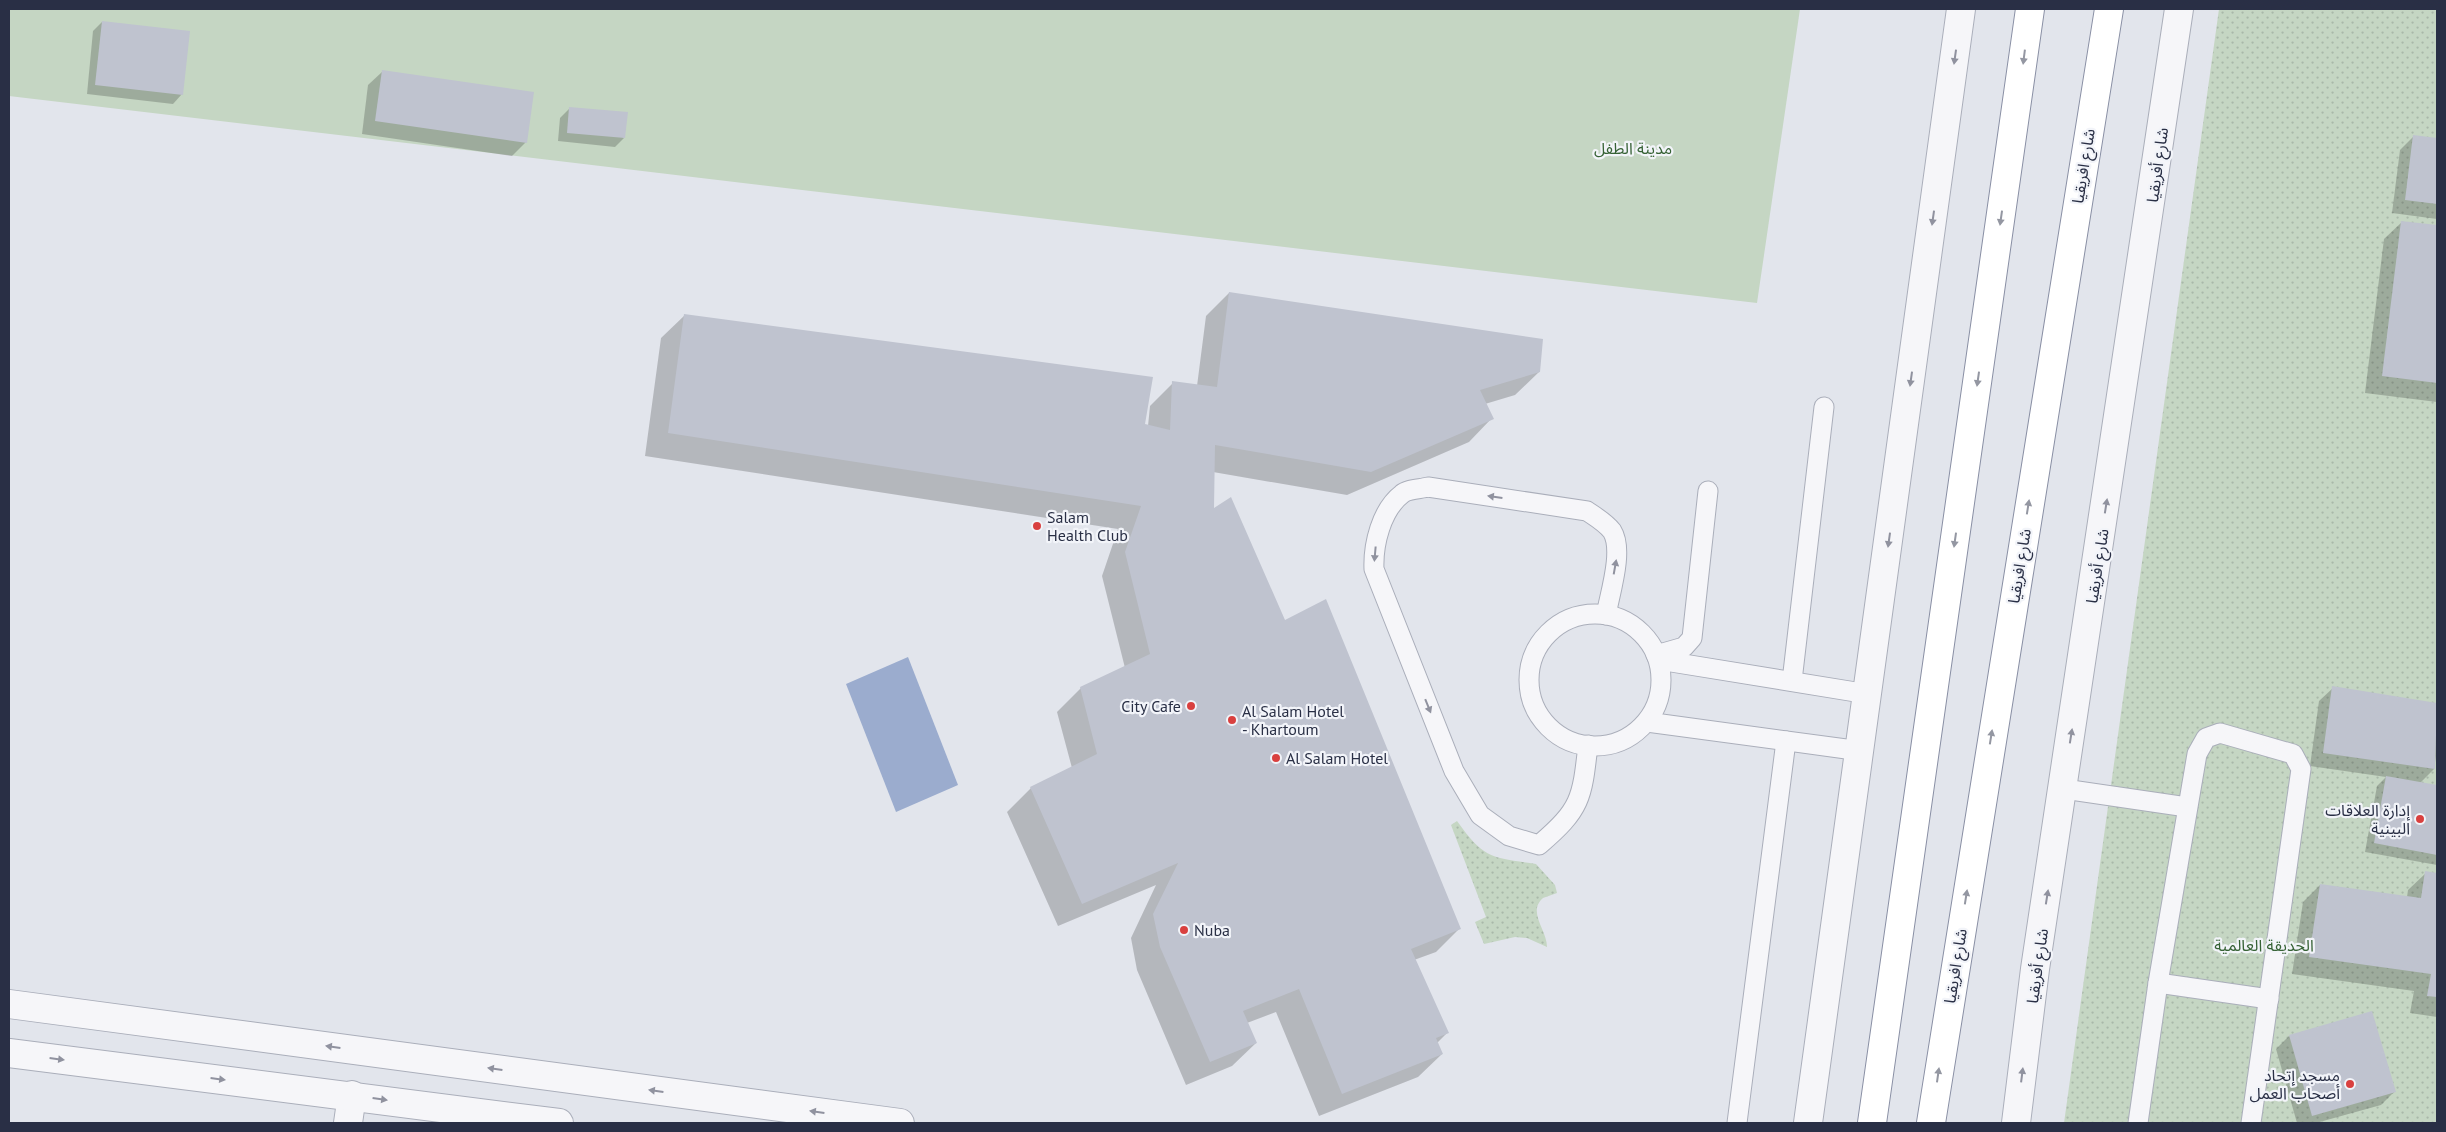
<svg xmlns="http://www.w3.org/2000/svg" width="2446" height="1132" font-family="'PT Sans','Noto Sans Arabic',sans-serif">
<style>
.grass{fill:url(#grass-dots)}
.park{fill:#c5d6c3}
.water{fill:#9bacce}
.shadow{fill:#0003}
.building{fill:#bfc3cf}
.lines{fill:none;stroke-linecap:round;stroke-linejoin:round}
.service-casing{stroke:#aaaeba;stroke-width:21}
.minor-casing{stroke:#aaaeba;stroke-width:30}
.tertiary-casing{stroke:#aaaeba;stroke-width:30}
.trunk-casing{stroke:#898fa4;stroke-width:30}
.service{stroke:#f6f6f9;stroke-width:19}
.minor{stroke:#f6f6f9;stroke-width:28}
.tertiary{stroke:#f6f6f9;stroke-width:28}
.trunk{stroke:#fff;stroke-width:28}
.oneway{fill:#90929f}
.oneway2{fill:#9497a2}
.poi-dot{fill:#d9403f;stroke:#f2f4f9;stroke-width:2}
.labels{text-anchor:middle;stroke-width:4.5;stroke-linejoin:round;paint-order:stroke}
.park-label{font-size:16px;fill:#366235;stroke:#f2f4f9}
.street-label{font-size:16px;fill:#292f45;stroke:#f2f4f9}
.poi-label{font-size:16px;fill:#292f45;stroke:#f2f4f9;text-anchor:start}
</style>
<defs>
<pattern id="grass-dots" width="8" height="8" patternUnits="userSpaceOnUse" patternTransform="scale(1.25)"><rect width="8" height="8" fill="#c5d6c3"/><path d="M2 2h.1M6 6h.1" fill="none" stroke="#a9b8a9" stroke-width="1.8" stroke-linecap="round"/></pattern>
</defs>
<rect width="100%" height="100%" fill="#e2e5ec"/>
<!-- grass -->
<g class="grass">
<polygon points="2219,9 2437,9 2437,1123 2064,1123"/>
<path d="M 1457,821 C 1485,860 1491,857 1536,864 L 1555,885 L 1557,893 L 1543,898 C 1527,912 1547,930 1547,947 L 1527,938 L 1515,937 L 1484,944 L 1475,922 L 1486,917 L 1451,825 Z"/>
</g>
<!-- park -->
<polygon class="park" points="9,9 1800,9 1757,303 9,96"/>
<!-- water -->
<polygon class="water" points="908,657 958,785 896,812 846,684"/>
<!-- shadow -->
<g class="shadow">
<polygon points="102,22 182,94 173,104 87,94 93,31"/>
<polygon points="382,72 526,142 512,156 362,134 368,85"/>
<polygon points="570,108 624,138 615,147 558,141 560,118"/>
<polygon points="2414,136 2437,140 2437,219 2392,213 2400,150"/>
<polygon points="2402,222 2437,226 2437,402 2365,393 2384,239"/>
<polygon points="1229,293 1539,372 1515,395 1485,404 1492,418 1469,442 1347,495 1213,472 1213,510 1285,621 1460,928 1436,952 1414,960 1447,1033 1437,1043 1442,1054 1418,1077 1319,1116 1276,1012 1247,1023 1256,1043 1232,1066 1186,1085 1137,970 1131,938 1156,885 1058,926 1007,812 1031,788 1072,768 1057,712 1081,688 1125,668 1102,576 1118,529 645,456 661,338 685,315 1148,426 1150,406 1173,383 1197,386 1206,316"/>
<polygon points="2333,688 2437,704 2437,749 2434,769 2420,783 2437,786 2437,865 2365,852 2377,786 2386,777 2310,766 2319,701"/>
<polygon points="2426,873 2437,874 2437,1017 2410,1013 2414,991 2292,974 2303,902 2320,885 2407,897 2408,890"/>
<polygon points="2289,1036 2395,1091 2381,1105 2316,1123 2297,1123 2276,1049"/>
</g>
<!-- building -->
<g class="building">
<polygon points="102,21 190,31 183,95 95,85"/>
<polygon points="382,70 534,92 527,143 375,121"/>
<polygon points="569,107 628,112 625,138 567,133"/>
<polygon points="2413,135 2437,138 2437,204 2405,200"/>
<polygon points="2401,221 2437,225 2437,383 2382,376"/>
<polygon points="1229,292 1543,339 1540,372 1480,390 1494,419 1371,472 1215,445 1214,508 1231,497 1285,620 1326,599 1461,929 1411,949 1449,1033 1436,1038 1443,1054 1342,1094 1299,989 1243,1011 1257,1043 1210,1062 1160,947 1153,914 1178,863 1082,904 1030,787 1097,754 1080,687 1150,654 1125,552 1141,506 668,433 684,314 1153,377 1145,424 1170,430 1172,381 1217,387"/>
<polygon points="2332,686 2437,703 2435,769 2323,753"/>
<polygon points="2386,776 2437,785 2437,855 2374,843"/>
<polygon points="2425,871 2437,873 2437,997 2427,996 2431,974 2309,957 2320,884 2421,898"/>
<polygon points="2372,1011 2396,1092 2312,1116 2289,1035"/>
</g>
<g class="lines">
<defs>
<g id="service">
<circle cx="1595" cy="680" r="66"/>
<polyline points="1656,655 1684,647 1692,638 1708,491"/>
<polyline points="1659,660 1868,694"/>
<polyline points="1792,681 1824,407"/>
<polyline points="1647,722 1861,751"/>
<path d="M 1588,745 C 1582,799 1581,809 1539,845 L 1509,836 L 1480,815 L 1454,771 L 1374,569 C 1373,545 1381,510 1402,494 C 1407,489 1421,489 1428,487 L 1587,511 C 1596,517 1606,523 1612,531 C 1624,550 1610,593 1606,615"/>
<polyline points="2064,789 2187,807"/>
<polyline points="2158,983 2269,999"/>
<polyline points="1737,1123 1786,741"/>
<polyline points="2138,1123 2158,983 2197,754 2206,738 2220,733 2293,754 2301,769 2251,1123"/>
</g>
<polyline id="minor" points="348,1123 352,1095"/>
<g id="tertiary">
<polyline points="9,1004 900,1123"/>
<polyline points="9,1053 559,1123"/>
<polyline points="1808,1123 1961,9"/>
<polyline points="2016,1123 2035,969 2179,9"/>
</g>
<g id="trunk">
<polyline points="1872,1123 2030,9"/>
<polyline points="1931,1123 2109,9"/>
</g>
</defs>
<!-- service casing -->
<use href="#service" class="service-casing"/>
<!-- minor casing -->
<use href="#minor" class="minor-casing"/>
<!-- tertiary casing -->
<use href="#tertiary" class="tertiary-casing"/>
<!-- trunk casing -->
<use href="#trunk" class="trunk-casing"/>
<!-- service -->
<use href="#service" class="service"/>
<!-- minor -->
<use href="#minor" class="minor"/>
<!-- tertiary -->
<use href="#tertiary" class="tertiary"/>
<!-- trunk -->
<use href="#trunk" class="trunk"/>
</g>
<!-- one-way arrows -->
<defs><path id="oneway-solid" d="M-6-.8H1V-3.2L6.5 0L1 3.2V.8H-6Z" transform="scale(1.25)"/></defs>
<g class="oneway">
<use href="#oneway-solid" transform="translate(1955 57) rotate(98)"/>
<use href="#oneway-solid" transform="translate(1933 218) rotate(98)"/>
<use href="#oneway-solid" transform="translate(1911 379) rotate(98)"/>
<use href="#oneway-solid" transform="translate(1495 497) rotate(-172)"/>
<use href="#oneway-solid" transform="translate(2106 506) rotate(-81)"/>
<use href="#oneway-solid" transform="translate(1889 540) rotate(98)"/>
<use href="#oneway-solid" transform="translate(1375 554) rotate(95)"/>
<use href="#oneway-solid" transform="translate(1615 567) rotate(-80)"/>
<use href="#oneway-solid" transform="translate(1428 706) rotate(68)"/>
<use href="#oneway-solid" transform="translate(2071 736) rotate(-81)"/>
<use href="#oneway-solid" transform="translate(2047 897) rotate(-81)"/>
<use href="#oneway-solid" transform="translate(333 1047) rotate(-172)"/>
<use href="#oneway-solid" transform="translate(57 1059) rotate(7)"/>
<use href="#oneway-solid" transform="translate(495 1069) rotate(-172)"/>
<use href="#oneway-solid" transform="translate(2022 1075) rotate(-83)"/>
<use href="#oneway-solid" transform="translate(218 1079) rotate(7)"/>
<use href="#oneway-solid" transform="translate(656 1091) rotate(-172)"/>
<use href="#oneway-solid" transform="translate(380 1099) rotate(8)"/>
<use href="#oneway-solid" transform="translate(817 1112) rotate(-172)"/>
</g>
<g class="oneway2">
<use href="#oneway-solid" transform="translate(2024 57) rotate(97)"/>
<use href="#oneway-solid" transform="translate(2001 218) rotate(98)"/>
<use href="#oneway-solid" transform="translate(1978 379) rotate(98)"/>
<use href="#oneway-solid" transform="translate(2028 507) rotate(-81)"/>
<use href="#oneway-solid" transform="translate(1955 540) rotate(98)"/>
<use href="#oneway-solid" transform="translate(1991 737) rotate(-81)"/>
<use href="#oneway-solid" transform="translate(1966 897) rotate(-81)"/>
<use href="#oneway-solid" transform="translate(1938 1075) rotate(-82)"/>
</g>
<!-- markers -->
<g class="poi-dot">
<circle cx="1037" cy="526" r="5"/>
<circle cx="1191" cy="706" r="5"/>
<circle cx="1232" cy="720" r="5"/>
<circle cx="1276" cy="758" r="5"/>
<circle cx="2420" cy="819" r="5"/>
<circle cx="1184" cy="930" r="5"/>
<circle cx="2350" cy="1084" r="5"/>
</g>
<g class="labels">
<!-- park labels -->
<g class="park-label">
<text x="1633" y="154">مدينة الطفل</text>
<text x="2264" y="951">الحديقة العالمية</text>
</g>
<!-- street labels -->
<g class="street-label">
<text transform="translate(2157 165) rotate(-82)" y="6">شارع أفريقيا</text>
<text transform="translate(2083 166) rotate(-81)" y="6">شارع افريقيا</text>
<text transform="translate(2019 566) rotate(-81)" y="6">شارع افريقيا</text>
<text transform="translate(2097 566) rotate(-81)" y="6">شارع أفريقيا</text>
<text transform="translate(1955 966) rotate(-81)" y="6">شارع افريقيا</text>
<text transform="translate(2037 966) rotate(-82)" y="6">شارع أفريقيا</text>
</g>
<!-- poi labels -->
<g class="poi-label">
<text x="1047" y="523">Salam<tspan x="1047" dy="18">Health Club</tspan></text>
<text x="1181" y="712" text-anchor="end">City Cafe</text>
<text x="1242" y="717">Al Salam Hotel<tspan x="1242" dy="18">- Khartoum</tspan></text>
<text x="1286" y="764">Al Salam Hotel</text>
<text x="2410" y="816" text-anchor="end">إدارة العلاقات<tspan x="2410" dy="18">البينية</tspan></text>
<text x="1194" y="936">Nuba</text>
<text x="2340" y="1081" text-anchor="end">مسجد إتحاد<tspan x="2340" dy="18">أصحاب العمل</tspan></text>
</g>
</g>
<!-- border -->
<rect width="2446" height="1132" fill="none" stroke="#292f45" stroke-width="20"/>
</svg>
